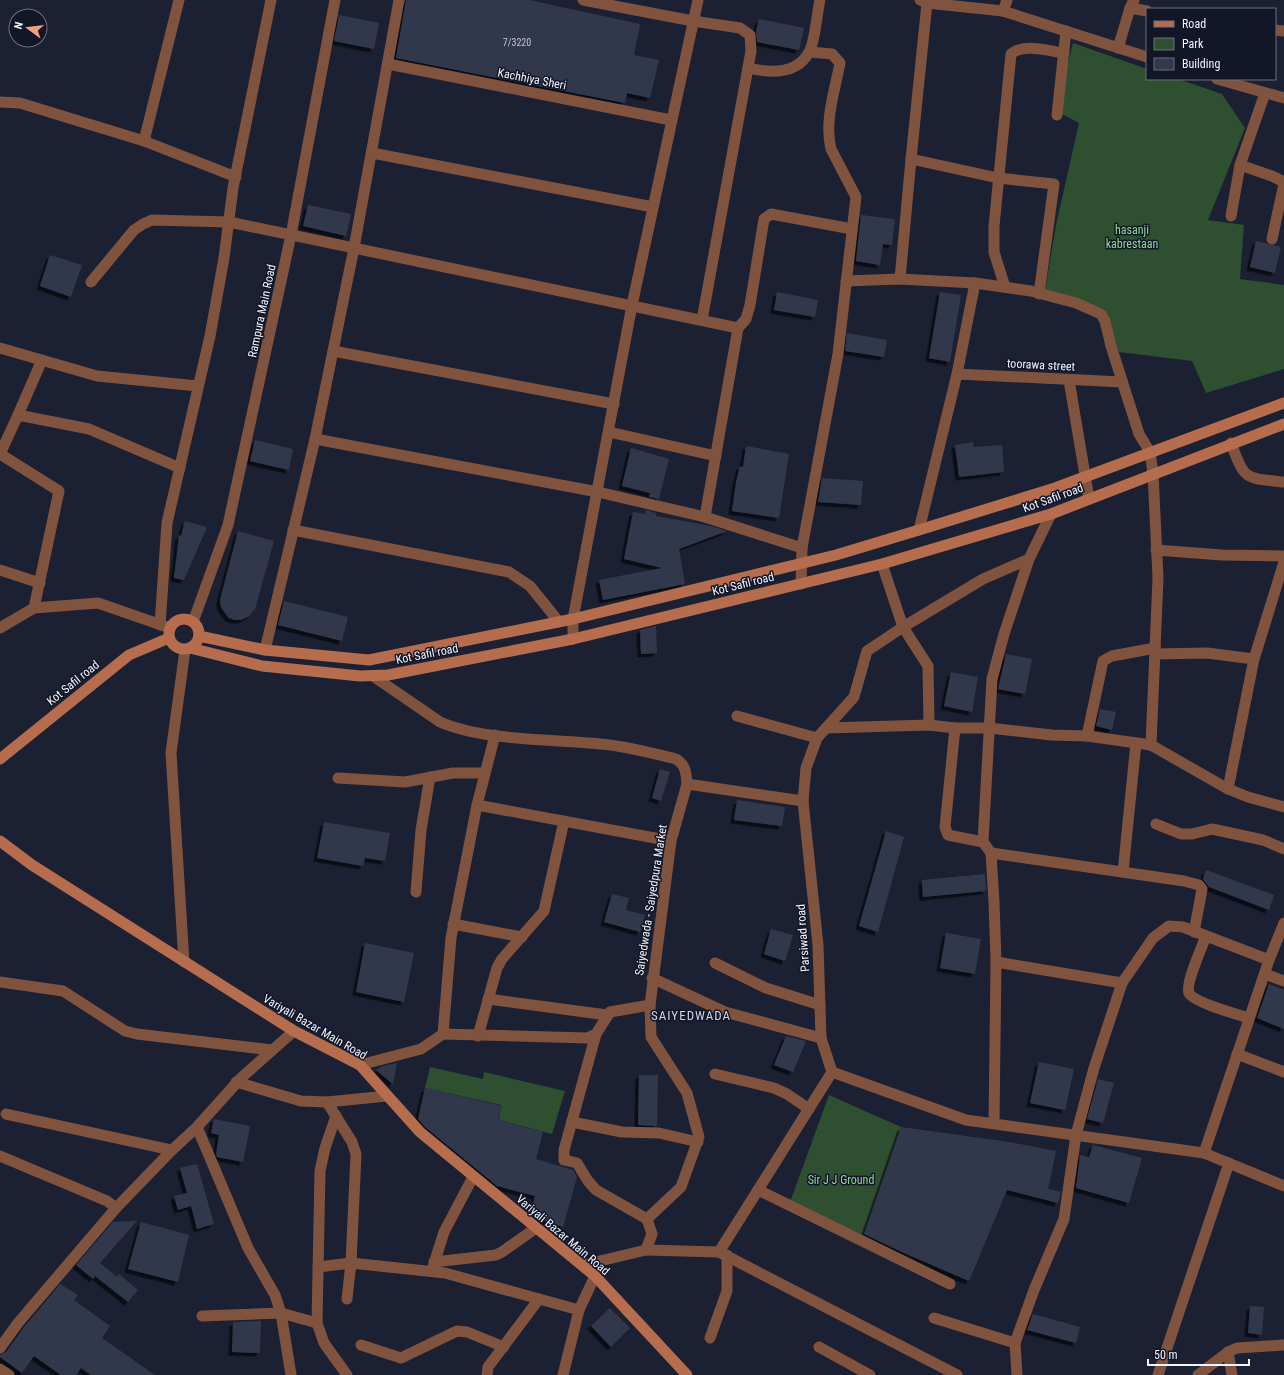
<svg xmlns="http://www.w3.org/2000/svg" width="1284" height="1375" font-family="'Roboto Condensed',sans-serif">
<style>
.green{fill:#2e4f30}
.building{fill:#33394c;filter:url(#shadow)}
.lines{fill:none;stroke-linecap:round;stroke-linejoin:round}
.minor{stroke:#80533f;stroke-width:11}
.tertiary{stroke:#80533f;stroke-width:11}
.secondary{stroke:#b66d4d;stroke-width:11}
.labels{text-anchor:middle;stroke-width:3;stroke-linejoin:round;paint-order:stroke}
.number-label{font-size:10px;fill:#c1c4d1}
.street-label{font-size:12px;fill:#f0f3fd;stroke:#121728}
.park-label{font-size:12px;fill:#8ed992;stroke:#121728}
.neighbourhood-label{font-size:13px;letter-spacing:1px;fill:#ccd4ec;stroke:#121728}
</style>
<defs>
<filter id="shadow"><feDropShadow dx="-3.5" dy="3.5" stdDeviation="0" flood-color="#0009"/></filter>
</defs>
<rect width="100%" height="100%" fill="#1b2032"/>
<!-- green -->
<g class="green">
<polygon points="1073,43 1147,69 1147,79 1178,79 1222,94 1245,128 1208,220 1244,225 1240,279 1284,285 1284,369 1206,393 1192,361 1119,352 1104,309 1045,291 1056,225 1079,123 1056,111"/>
<polygon points="430,1067 483,1079 484,1072 565,1091 552,1134 499,1120 501,1105 425,1088"/>
<polygon points="829,1095 901,1127 863,1236 790,1202"/>
</g>
<!-- building -->
<g class="building">
<polygon points="406,0 529,0 640,24 634,55 659,60 650,98 627,93 625,103 396,58"/>
<polygon points="339,15 379,23 374,49 334,41"/>
<polygon points="759,19 804,28 799,50 757,42 756,31"/>
<polygon points="308,205 351,214 346,236 303,226"/>
<polygon points="861,215 895,219 892,245 883,244 880,265 856,261"/>
<polygon points="1256,241 1281,247 1275,273 1250,267"/>
<polygon points="50,255 82,265 71,297 40,286"/>
<polygon points="777,292 818,300 815,317 774,310"/>
<polygon points="940,292 961,295 950,362 929,358"/>
<polygon points="847,333 887,340 884,357 845,351"/>
<polygon points="255,440 293,449 289,470 250,461"/>
<polygon points="973,442 974,447 1002,445 1004,472 959,477 955,445"/>
<polygon points="746,446 789,454 779,518 732,511 736,482 740,466 743,467"/>
<polygon points="631,448 669,459 659,499 649,497 650,493 622,486"/>
<polygon points="822,478 863,481 861,505 818,502"/>
<polygon points="646,510 656,513 656,516 711,526 727,531 679,549 685,584 603,600 599,580 662,568 624,559 633,512 645,514"/>
<polygon points="185,521 207,527 184,580 174,578 179,535 181,536"/>
<polygon points="238,531 274,541 255,609 249,616 241,620 235,620 229,618 225,613 221,607 220,600"/>
<polygon points="284,601 348,617 342,641 278,625"/>
<polygon points="656,626 657,653 641,654 640,630"/>
<polygon points="1006,654 1032,659 1025,694 998,689"/>
<polygon points="951,672 978,677 972,712 944,706"/>
<polygon points="1100,709 1116,712 1112,730 1096,726"/>
<polygon points="660,769 670,772 661,801 652,798"/>
<polygon points="737,800 785,807 782,826 734,820"/>
<polygon points="324,822 390,833 385,861 365,858 363,866 317,858"/>
<polygon points="886,831 904,837 878,932 859,926"/>
<polygon points="1206,870 1274,895 1269,910 1209,887 1203,879"/>
<polygon points="985,874 986,891 923,897 922,880"/>
<polygon points="612,894 629,898 626,910 645,915 640,932 604,922"/>
<polygon points="771,929 793,935 785,961 764,954"/>
<polygon points="946,933 981,939 975,974 940,968"/>
<polygon points="365,943 414,953 404,1002 356,992"/>
<polygon points="1269,984 1284,990 1284,1029 1257,1018"/>
<polygon points="786,1036 806,1041 793,1072 774,1065"/>
<polygon points="1039,1062 1074,1069 1065,1110 1030,1103"/>
<polygon points="397,1063 393,1084 376,1070 383,1066"/>
<polygon points="639,1075 658,1075 657,1126 638,1125"/>
<polygon points="1098,1079 1114,1083 1103,1123 1087,1119"/>
<polygon points="425,1088 502,1106 498,1120 543,1132 536,1159 573,1170 577,1177 563,1227 537,1219 530,1213 535,1196 497,1186 425,1127 418,1119"/>
<polygon points="214,1119 250,1126 243,1162 217,1157 216,1154 219,1135 211,1133"/>
<polygon points="901,1127 1009,1142 1056,1151 1048,1189 1061,1192 1058,1203 1007,1190 969,1281 904,1253 864,1234"/>
<polygon points="1093,1145 1142,1158 1129,1203 1076,1188 1080,1155 1089,1157"/>
<polygon points="197,1164 214,1224 197,1229 191,1206 178,1210 174,1196 187,1193 180,1168"/>
<polygon points="137,1221 100,1263 117,1277 119,1274 138,1290 128,1302 95,1276 93,1279 76,1265 113,1222"/>
<polygon points="141,1222 189,1235 178,1282 128,1269"/>
<polygon points="60,1284 78,1295 74,1300 110,1326 102,1338 155,1375 91,1375 81,1368 76,1375 61,1375 34,1356 22,1373 0,1357 0,1355 6,1352 24,1327"/>
<polygon points="1250,1306 1264,1307 1262,1335 1248,1333"/>
<polygon points="610,1308 630,1328 611,1347 591,1326"/>
<polygon points="1033,1314 1080,1327 1076,1343 1027,1330"/>
<polygon points="261,1321 260,1353 232,1352 233,1322"/>
</g>
<g class="lines">
<!-- minor -->
<g class="minor">
<polyline points="583,0 693,21 740,28 750,35 751,51 702,320"/>
<polyline points="1134,0 1130,8 1147,11"/>
<polyline points="927,3 1003,11 1147,57"/>
<polyline points="1003,11 1007,0"/>
<polyline points="1275,30 1284,31"/>
<polyline points="1118,48 1130,8"/>
<polyline points="388,64 671,120"/>
<path d="M 748,68 C 769,73 797,75 809,52 C 815,43 817,12 820,0"/>
<polyline points="1217,79 1284,98"/>
<polyline points="0,102 20,103 144,141 236,177"/>
<polyline points="1057,115 1066,31"/>
<polyline points="144,141 179,0"/>
<polyline points="372,153 653,207"/>
<polyline points="911,159 927,3 920,0"/>
<polyline points="1240,165 1272,176 1284,182"/>
<polyline points="1231,216 1240,165 1265,93"/>
<polyline points="1272,239 1284,184"/>
<polyline points="900,279 911,159 998,178 1054,184 1039,294"/>
<polyline points="846,281 900,279 975,283 1031,291 1076,303 1101,314 1105,321 1111,346 1139,434 1150,452 1153,473 1158,578 1151,745 1228,789 1248,797 1284,807"/>
<polyline points="91,282 134,230 143,224 152,220 229,222 738,328"/>
<path d="M 1005,287 L 994,252 L 994,226 L 1011,54 C 1024,43 1048,51 1064,53"/>
<polyline points="0,348 97,376 198,386"/>
<polyline points="333,351 614,404"/>
<polyline points="42,360 18,415 89,429 180,468"/>
<polyline points="957,374 1122,382"/>
<polyline points="1069,380 1089,499"/>
<polyline points="18,415 0,454 59,491 34,608"/>
<polyline points="609,432 716,456"/>
<polyline points="315,439 598,492 705,517 802,548 801,584"/>
<path d="M 1231,443 C 1245,481 1245,478 1284,482"/>
<polyline points="705,517 738,328 746,319 750,305 764,219 771,214 852,229"/>
<polyline points="293,530 509,572 530,586 559,622"/>
<polyline points="919,530 957,374 975,283"/>
<path d="M 802,548 L 838,354 L 856,197 L 831,149 C 824,122 835,90 840,63 L 832,54 L 810,52"/>
<polyline points="1156,550 1222,555 1284,556"/>
<polyline points="0,570 40,583"/>
<polyline points="160,625 167,523 210,336 224,258 233,188 271,0"/>
<polyline points="0,628 34,608 98,603 170,628"/>
<polyline points="573,639 573,619 632,305 698,0"/>
<polyline points="265,650 315,439 354,248 399,0"/>
<polyline points="1155,654 1207,653 1254,659"/>
<path d="M 373,676 L 440,722 C 483,741 553,739 601,744 C 626,746 651,753 676,759 C 686,765 686,773 687,784"/>
<polyline points="737,716 817,738"/>
<polyline points="929,725 928,666 903,627 983,579 1029,559"/>
<polyline points="826,728 929,725 955,728 989,728 1052,735 1087,736 1151,745"/>
<polyline points="955,728 945,827 948,835 983,842"/>
<polyline points="1087,736 1103,661 1112,656 1155,648"/>
<polyline points="338,778 405,782 453,773 485,773"/>
<polyline points="1228,789 1254,659 1284,562"/>
<polyline points="803,801 818,945 821,1038 832,1072"/>
<polyline points="477,805 671,841"/>
<polyline points="1156,824 1181,834 1192,834 1212,829 1263,840 1284,849"/>
<polyline points="991,853 1184,881 1199,885 1202,889 1201,895 1194,932"/>
<polyline points="1123,872 1136,743"/>
<polyline points="416,892 421,830 430,777"/>
<polyline points="453,924 522,937"/>
<path d="M 1206,936 C 1202,947 1185,984 1189,993 C 1193,1002 1239,1015 1249,1018"/>
<polyline points="184,962 171,753 185,650"/>
<polyline points="996,962 1122,983"/>
<polyline points="715,963 766,988 820,1005"/>
<polyline points="1265,974 1284,981"/>
<polyline points="652,978 725,1012 821,1038"/>
<polyline points="0,982 63,991 125,1031 137,1034 272,1050"/>
<polyline points="488,999 607,1015"/>
<polyline points="443,1034 587,1038 596,1034 610,1012 650,1005"/>
<polyline points="596,1034 564,1150 564,1160 577,1163 588,1181 596,1190 647,1219"/>
<polyline points="478,1036 497,968 502,959 544,911 564,821"/>
<polyline points="1237,1054 1284,1072"/>
<polyline points="360,1065 421,1049 443,1034 451,938 477,805 495,735"/>
<polyline points="715,1074 774,1088 787,1094 809,1109"/>
<polyline points="236,1082 301,1101 327,1102 387,1096"/>
<polyline points="327,1102 352,1142 356,1154 351,1263 347,1299"/>
<polyline points="6,1114 172,1150"/>
<polyline points="336,1116 325,1148 320,1171 317,1323 324,1343 347,1375"/>
<polyline points="572,1122 622,1132 659,1133 698,1142"/>
<polyline points="994,1123 996,962 994,902 991,853 983,842 992,679 1004,634 1029,559 1051,514"/>
<polyline points="197,1127 248,1248 275,1295 281,1313 291,1375"/>
<polyline points="1204,1153 1269,960 1284,923"/>
<polyline points="0,1156 107,1201 116,1208"/>
<polyline points="758,1190 950,1284"/>
<polyline points="646,1250 719,1252 832,1072 966,1120 1204,1153 1284,1186"/>
<polyline points="719,1252 957,1375"/>
<polyline points="434,1262 496,1255 502,1252 536,1228"/>
<polyline points="583,1265 646,1250 652,1234 647,1219 681,1187 699,1137 687,1093 651,1037 650,1005 671,841 687,784 803,801 806,768 817,738 854,697 867,651 903,627 882,564"/>
<polyline points="318,1267 351,1263 445,1273 579,1310"/>
<polyline points="433,1267 444,1232 473,1177"/>
<polyline points="202,1316 281,1313 317,1323"/>
<polyline points="934,1318 1015,1343"/>
<polyline points="710,1338 727,1291 727,1255"/>
<polyline points="361,1345 401,1358 457,1331 467,1332 504,1347"/>
<polyline points="819,1347 870,1375"/>
<polyline points="1228,1352 1232,1375"/>
<polyline points="0,1369 9,1375"/>
<polyline points="487,1375 488,1367 539,1299"/>
<polyline points="563,1375 579,1310 595,1276"/>
<polyline points="1017,1375 1015,1343 1034,1290 1064,1219 1076,1135 1094,1068 1122,983 1153,938 1169,926 1183,927 1269,960"/>
<polyline points="1158,1375 1229,1163"/>
<polyline points="1198,1375 1228,1352 1237,1348 1284,1345"/>
</g>
<!-- tertiary -->
<g class="tertiary">
<polyline points="193,622 228,525 291,235 335,0"/>
<polyline points="0,1348 18,1323 116,1208 172,1150 197,1127 241,1078 294,1031"/>
</g>
<!-- secondary -->
<g class="secondary">
<circle cx="184" cy="634" r="15"/>
<polyline points="199,636 265,650 369,660 573,619 836,555 919,530 1055,488 1284,403"/>
<polyline points="190,648 262,666 360,676 388,675 573,639 882,564 1051,514 1284,424"/>
<polyline points="0,759 129,655 169,638"/>
<polyline points="0,841 32,865 294,1031 360,1065 420,1132 595,1276 687,1375"/>
</g>
</g>
<g class="labels">
<!-- number labels -->
<g class="number-label">
<text x="517" y="46">7/3220</text>
</g>
<!-- street labels -->
<g class="street-label">
<text transform="translate(532 79) rotate(11)" y="4">Kachhiya Sheri</text>
<text transform="translate(262 311) rotate(-78)" y="4">Rampura Main Road</text>
<text transform="translate(1041 365) rotate(3)" y="4">toorawa street</text>
<text transform="translate(1053 498) rotate(-20)" y="4">Kot Safil road</text>
<text transform="translate(743 584) rotate(-14)" y="4">Kot Safil road</text>
<text transform="translate(427 654) rotate(-11)" y="4">Kot Safil road</text>
<text transform="translate(73 683) rotate(-39)" y="4">Kot Safil road</text>
<text transform="translate(651 900) rotate(-81)" y="4">Saiyedwada - Saiyedpura Market</text>
<text transform="translate(803 938) rotate(-94)" y="4">Parsiwad road</text>
<text transform="translate(315 1027) rotate(30)" y="4">Variyali Bazar Main Road</text>
<text transform="translate(563 1235) rotate(40)" y="4">Variyali Bazar Main Road</text>
</g>
<!-- park labels -->
<g class="park-label">
<text x="1132" y="234">hasanji<tspan x="1132" dy="14">kabrestaan</tspan></text>
<text x="841" y="1184">Sir J J Ground</text>
</g>
<!-- neighbourhood labels -->
<g class="neighbourhood-label">
<text x="691" y="1020">SAIYEDWADA</text>
</g>
</g>
<!-- legend -->
<rect x="1146" y="8" width="130" height="72" fill="#121728" stroke="#6b6f7d"/>
<rect x="1154" y="21" width="20" height="6" fill="#b66d4d" stroke="#6b6f7d"/>
<text x="1182" y="28" font-size="12" fill="#f0f3fd">Road</text>
<rect x="1154" y="38" width="20" height="12" fill="#2e4f30" stroke="#6b6f7d"/>
<text x="1182" y="48" font-size="12" fill="#f0f3fd">Park</text>
<rect x="1154" y="58" width="20" height="12" fill="#33394c" stroke="#6b6f7d"/>
<text x="1182" y="68" font-size="12" fill="#f0f3fd">Building</text>
<!-- north arrow -->
<g transform="translate(28 28) rotate(285)"><circle r="19" fill="#121728" stroke="#6b6f7d"/>
<path d="M0-3L7 15L0 10L-7 15Z" fill="#f2a080"/>
<text y="-6" font-size="11" font-weight="bold" text-anchor="middle" fill="#f0f3fd">N</text>
</g>
<!-- scale -->
<path d="M1148 1359v6h101v-6" fill="none" stroke="#f0f3fd" stroke-width="2"/>
<text x="1154" y="1359" font-size="12" fill="#f0f3fd" stroke="#121728" stroke-width="3" paint-order="stroke">50 m</text>
</svg>
